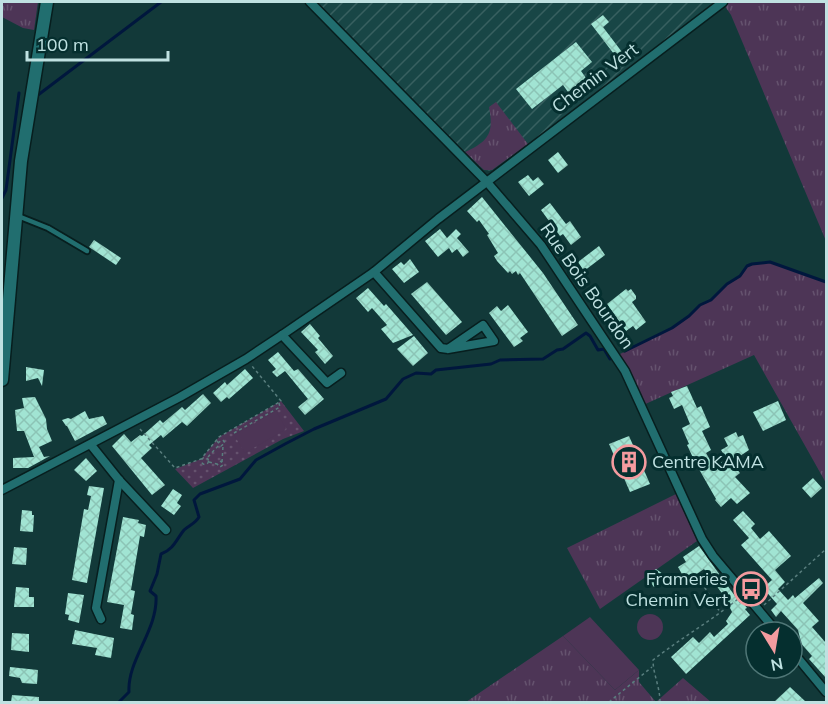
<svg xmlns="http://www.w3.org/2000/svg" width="828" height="704" font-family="Mulish,sans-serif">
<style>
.industrial{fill:url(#industrial-furrows)}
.grass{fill:url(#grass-tufts)}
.park{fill:url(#park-dots)}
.pitch{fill:#4d3556}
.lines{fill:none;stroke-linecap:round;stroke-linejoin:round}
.stream{stroke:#00173d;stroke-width:3}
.building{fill:url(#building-cross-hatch)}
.lane-casing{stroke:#071e1e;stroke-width:8}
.street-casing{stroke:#071e1e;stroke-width:11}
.secondary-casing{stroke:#071e1e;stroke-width:15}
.path{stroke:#597e7e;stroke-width:1.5;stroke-dasharray:3 3;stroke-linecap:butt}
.lane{stroke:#216e6f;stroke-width:4.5}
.street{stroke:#216e6f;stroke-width:8}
.secondary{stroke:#216e6f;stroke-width:12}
.labels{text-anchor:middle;stroke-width:6;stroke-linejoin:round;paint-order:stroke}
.street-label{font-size:18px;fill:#bfe1e1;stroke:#052f2f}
.poi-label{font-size:18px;fill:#bfe1e1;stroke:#052f2f;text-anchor:start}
</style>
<defs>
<pattern id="industrial-furrows" width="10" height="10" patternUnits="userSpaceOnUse" patternTransform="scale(1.5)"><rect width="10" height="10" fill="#184646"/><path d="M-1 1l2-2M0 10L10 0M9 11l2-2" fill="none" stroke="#386060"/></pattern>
<pattern id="grass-tufts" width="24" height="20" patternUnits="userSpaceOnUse" patternTransform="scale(1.5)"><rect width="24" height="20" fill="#4d3556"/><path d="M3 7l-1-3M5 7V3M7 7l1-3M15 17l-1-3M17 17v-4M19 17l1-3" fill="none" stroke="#65526e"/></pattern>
<pattern id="park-dots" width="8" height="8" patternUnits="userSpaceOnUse" patternTransform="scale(1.5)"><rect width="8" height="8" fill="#4d3556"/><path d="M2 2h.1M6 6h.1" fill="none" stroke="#65526e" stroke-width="1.8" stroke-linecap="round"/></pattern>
<pattern id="building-cross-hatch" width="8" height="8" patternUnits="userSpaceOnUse" patternTransform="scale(1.5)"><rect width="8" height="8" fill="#a1e4d3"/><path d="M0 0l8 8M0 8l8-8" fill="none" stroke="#8cc4b6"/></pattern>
</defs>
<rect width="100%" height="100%" fill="#123939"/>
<!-- industrial -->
<polygon class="industrial" points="317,2 723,2 552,132 528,144 492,170 488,171 484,170 465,152"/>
<!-- grass -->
<g class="grass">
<polygon points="2,2 38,2 34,30 23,28 2,17"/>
<polygon points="722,2 826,2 826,241 731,15"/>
<path d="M 496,102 L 528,144 L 492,170 L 484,170 L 465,152 C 489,141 494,133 489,107 Z"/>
<polygon points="770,262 826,282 826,483 754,355 641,406 616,356 672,328 689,316 700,305 711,300 727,284 740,276 747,266 752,264"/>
<polygon points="676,494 697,541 600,609 567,548"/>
<polygon points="563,636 615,690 639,670 639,682 656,702 683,678 711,702 466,702"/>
</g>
<!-- park -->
<polygon class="park" points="281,401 304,431 283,439 193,488 175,469 201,459 219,437"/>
<!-- pitch -->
<g class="pitch">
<polygon points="276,411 286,429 245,453 234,435"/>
<circle cx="650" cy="627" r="13"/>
<polygon points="590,617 639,670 615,690 563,636"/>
</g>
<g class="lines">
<!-- stream -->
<g class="stream">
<polyline points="38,95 161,2"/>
<polyline points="2,198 6,190 19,93"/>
<polyline points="625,351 672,328 689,316 700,305 711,300 727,284 740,276 747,266 752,264 770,262 826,282"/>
<path d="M 119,702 L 129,692 C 127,660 158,630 156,596 L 150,591 L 157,574 L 161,554 C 174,549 176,540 184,530 C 189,525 195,524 199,517 L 194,500 L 200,494 L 240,479 L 256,460 L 285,444 L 314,429 L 386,399 L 403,379 L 416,373 L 431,374 L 436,370 L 491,364 L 500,360 L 543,359 L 557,350 L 563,349 L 586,333 L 590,336 L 598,350 L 604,349 L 610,359"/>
</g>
</g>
<!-- building -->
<g class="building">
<polygon points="603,15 609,22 603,27 628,60 618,68 613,61 617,58 591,24"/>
<polygon points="576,42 592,62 581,71 586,78 568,92 563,85 532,109 516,89"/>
<polygon points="558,152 568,165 558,173 548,160"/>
<polygon points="528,175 533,181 538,177 544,184 529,196 518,182"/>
<polygon points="482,197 543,273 578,325 562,336 520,273 518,275 516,271 512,274 510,271 508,273 497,261 494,256 498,253 487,235 489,234 479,220 477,222 467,211"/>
<polygon points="550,203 566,224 570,221 581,237 571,245 563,234 560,236 541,210"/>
<polygon points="440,229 447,238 456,229 461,234 457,238 469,252 463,257 457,249 452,253 449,248 438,257 425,241"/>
<polygon points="94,240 121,258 116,265 89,247"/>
<polygon points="599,246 605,255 584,271 578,262"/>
<polygon points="410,259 419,272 404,283 392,269 401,262 404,265"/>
<polygon points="427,282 462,322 446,335 411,294"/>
<polygon points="368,288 384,306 386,304 413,335 393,343 381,329 387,325 372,308 368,312 356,298"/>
<polygon points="626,289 628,291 631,289 636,296 636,299 632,302 646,322 636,330 633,326 626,331 607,304"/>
<polygon points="508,305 528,332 520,338 523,341 514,347 489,313 497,306 501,311"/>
<polygon points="310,324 320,336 318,338 333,356 325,364 315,352 318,350 301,332"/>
<polygon points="414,336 428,353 413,366 397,349"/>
<polygon points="278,352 294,371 298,369 324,399 305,415 298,407 308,399 285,371 277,377 272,372 276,369 268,360"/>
<polygon points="26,367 44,370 42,386 38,378 26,381"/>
<polygon points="245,369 253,378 229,399 227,397 221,402 213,393 225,382 227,385"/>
<polygon points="687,386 697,408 701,406 710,427 702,431 711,450 706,453 714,467 727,459 721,450 728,446 724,438 736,432 738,437 743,435 749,450 731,462 740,473 735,477 750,493 737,504 731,498 721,507 715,500 716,499 696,464 687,445 689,444 682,428 690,424 682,405 674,409 669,398 673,396 671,392"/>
<polygon points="203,394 211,403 187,426 182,422 163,438 161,435 149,445 152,448 141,458 165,485 152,495 112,446 124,434 131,442 140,435 142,436 160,420 163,423 182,407 185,410"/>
<polygon points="35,397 46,419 47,429 52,441 39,447 44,457 50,456 28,468 13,468 13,458 34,457 24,431 17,431 15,410 24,408 22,398"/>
<polygon points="778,401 786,420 763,431 753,412"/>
<polygon points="85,411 89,419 103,416 107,424 75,441 67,426 66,426 62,420 68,418 71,419"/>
<polygon points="629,436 650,484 630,492 609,444"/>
<polygon points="86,458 97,471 86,481 74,470"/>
<polygon points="813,478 822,488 811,498 802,488"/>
<polygon points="89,486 104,488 87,583 72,580 84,509 88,510 91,496 87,495"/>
<polygon points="173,489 182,495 177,503 181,506 174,515 161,506"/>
<polygon points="22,510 32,511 32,515 34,515 33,532 20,531"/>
<polygon points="743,511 755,524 751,528 760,539 769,531 791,556 775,570 785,582 778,589 788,600 793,595 795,598 819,578 823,583 803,603 819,621 812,627 826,643 826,678 809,659 812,656 798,640 800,638 798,630 781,611 776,617 771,610 777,604 763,588 772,580 741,545 749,538 733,520"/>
<polygon points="123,517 139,520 138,523 146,525 144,537 140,536 131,590 135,591 131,614 134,615 132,630 120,628 124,605 107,602"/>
<polygon points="699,546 740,603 742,602 747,608 745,609 750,615 686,674 671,657 693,637 699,643 710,632 714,637 728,624 726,621 732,612 724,596 704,569 688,580 686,577 684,578 678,567 686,562 683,557"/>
<polygon points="14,547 27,548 26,565 12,564"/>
<polygon points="656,569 667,577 654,587 646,576"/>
<polygon points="16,587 29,588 29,597 34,597 34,607 14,607"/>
<polygon points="68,593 84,595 79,623 68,620 69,615 65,614"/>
<polygon points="75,630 114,638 111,658 95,655 97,648 72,644"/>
<polygon points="12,633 29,634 29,652 11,650"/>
<polygon points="10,667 38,670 37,684 22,683 20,678 9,676"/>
<polygon points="790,687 806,702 774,702"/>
<polygon points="12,695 39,697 39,702 11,702"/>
</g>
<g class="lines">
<defs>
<polyline id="lane" points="18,216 48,228 87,251"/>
<g id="street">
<polyline points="310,2 487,182 541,245 625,371 702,539 713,556 777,632"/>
<polyline points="374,272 441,348 448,349 494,341 483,325 448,349"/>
<polyline points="282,335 327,383 341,373"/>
<polyline points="91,445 119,480 166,530"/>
<polyline points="2,490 180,397 246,359 282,335 374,272 438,219 723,2"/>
<polyline points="101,619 96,608 119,480"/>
<polyline points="792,651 826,692"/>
</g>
<polyline id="secondary" points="2,380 21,161 47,2"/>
</defs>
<!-- lane casing -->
<use href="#lane" class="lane-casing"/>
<!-- street casing -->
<use href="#street" class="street-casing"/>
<!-- secondary casing -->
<use href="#secondary" class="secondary-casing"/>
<!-- path -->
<g class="path">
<polyline points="140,429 175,468 201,459 219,437 281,401 252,366"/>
<polyline points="234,433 280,407 279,403"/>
<polyline points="217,441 221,446 225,443 223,440 219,442"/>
<polyline points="208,457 219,445"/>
<circle cx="205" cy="461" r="3.5"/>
<polyline points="209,462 217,464 221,461 223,465 220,467 217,464"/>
<polyline points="222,462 223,446"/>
<polyline points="699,585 705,588 720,612"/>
<polyline points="764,605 826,549"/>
<polyline points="609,702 652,667"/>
<path d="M 660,702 C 660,687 653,674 653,660 C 681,638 711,621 738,599"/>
</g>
<!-- lane -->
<use href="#lane" class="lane"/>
<!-- street -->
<use href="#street" class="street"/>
<!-- secondary -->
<use href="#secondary" class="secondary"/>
</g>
<!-- icons -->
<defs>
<symbol id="building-ring" viewBox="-11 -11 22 22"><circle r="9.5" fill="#052f2f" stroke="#f49b9f" stroke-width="1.5"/><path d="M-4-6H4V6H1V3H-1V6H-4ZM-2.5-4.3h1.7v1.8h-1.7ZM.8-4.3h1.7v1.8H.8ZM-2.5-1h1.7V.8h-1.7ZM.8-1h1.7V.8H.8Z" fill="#f49b9f"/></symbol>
<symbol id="bus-ring" viewBox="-11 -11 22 22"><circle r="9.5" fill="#052f2f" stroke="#f49b9f" stroke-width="1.5"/><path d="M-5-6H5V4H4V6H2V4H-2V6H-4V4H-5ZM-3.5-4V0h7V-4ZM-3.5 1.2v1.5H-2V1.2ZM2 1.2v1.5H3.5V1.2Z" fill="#f49b9f"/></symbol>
</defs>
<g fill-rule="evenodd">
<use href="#building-ring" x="610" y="443" width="38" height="38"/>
<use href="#bus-ring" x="732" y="570" width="38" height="38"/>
</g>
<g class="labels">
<!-- street labels -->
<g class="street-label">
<text transform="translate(595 78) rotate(-37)" y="6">Chemin Vert</text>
<text transform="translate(587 286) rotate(55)" y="6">Rue Bois Bourdon</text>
</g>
<!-- poi labels -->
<g class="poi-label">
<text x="652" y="468">Centre KAMA</text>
<text x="728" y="585" text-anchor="end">Frameries<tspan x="728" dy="21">Chemin Vert</tspan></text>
</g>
</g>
<!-- border -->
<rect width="828" height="704" fill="none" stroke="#bfe1e1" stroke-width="6"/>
<!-- north arrow -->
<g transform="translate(774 650) rotate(169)"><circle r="28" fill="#052f2f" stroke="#4f7676" stroke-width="1.5"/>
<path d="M0-4.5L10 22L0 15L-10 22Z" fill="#f49b9f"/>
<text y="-9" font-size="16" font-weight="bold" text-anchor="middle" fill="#bfe1e1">N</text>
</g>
<!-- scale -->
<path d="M27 51v9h141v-9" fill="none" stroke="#bfe1e1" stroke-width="3"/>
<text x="36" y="51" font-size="18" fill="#bfe1e1" stroke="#052f2f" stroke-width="4.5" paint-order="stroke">100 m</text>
</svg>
